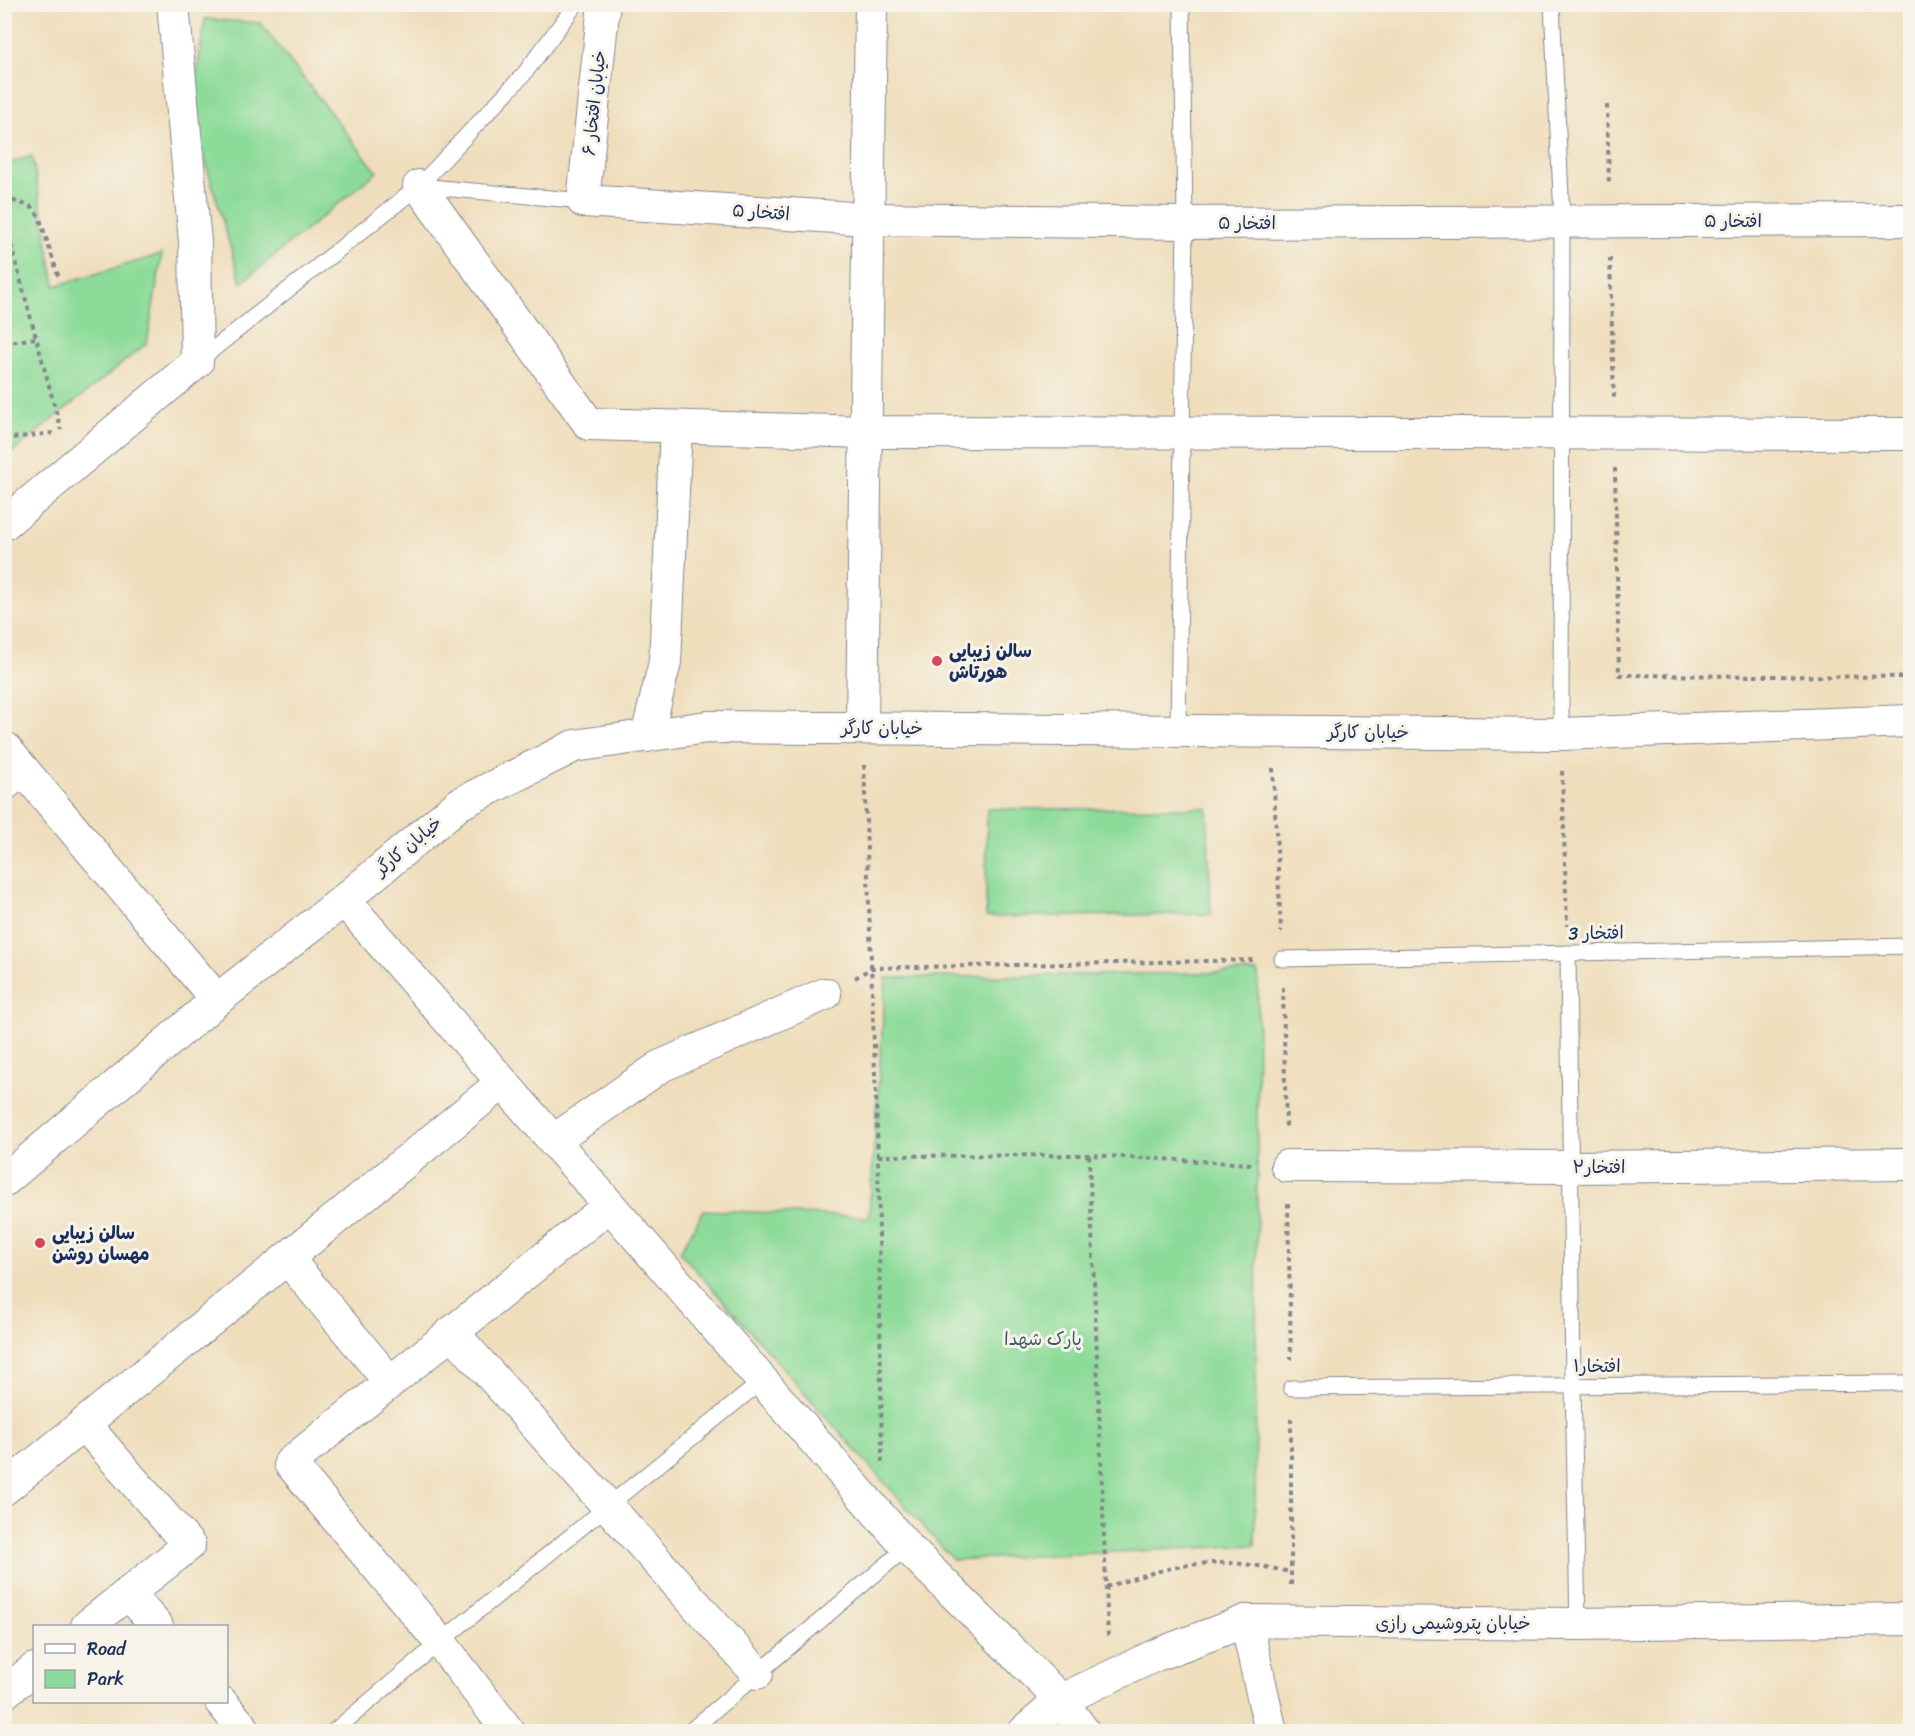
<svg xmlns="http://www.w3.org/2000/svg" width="1915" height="1736" font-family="Sriracha,'Playpen Sans Arabic',sans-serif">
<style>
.green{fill:#8ddb99;stroke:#54857c;stroke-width:1.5}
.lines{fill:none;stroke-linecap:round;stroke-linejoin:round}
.lane-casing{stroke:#85868d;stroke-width:17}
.street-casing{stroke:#85868d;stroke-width:34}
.path{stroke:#85868d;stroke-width:4;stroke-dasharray:4.5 4.5;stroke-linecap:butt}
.lane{stroke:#fff;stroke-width:15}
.street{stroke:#fff;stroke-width:32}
.poi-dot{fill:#d1495b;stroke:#f7f3e8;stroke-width:2}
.labels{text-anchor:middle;stroke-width:6;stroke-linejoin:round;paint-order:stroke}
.street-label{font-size:18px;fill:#1b2f5e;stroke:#f7f3e8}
.poi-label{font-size:18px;font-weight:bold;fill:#1b2f5e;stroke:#f7f3e8;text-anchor:start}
.park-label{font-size:18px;fill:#385a6d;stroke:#f7f3e8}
</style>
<rect width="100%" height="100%" fill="#f7f3e8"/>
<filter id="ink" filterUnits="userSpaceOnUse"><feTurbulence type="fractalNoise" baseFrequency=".0167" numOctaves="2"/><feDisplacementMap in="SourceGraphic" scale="12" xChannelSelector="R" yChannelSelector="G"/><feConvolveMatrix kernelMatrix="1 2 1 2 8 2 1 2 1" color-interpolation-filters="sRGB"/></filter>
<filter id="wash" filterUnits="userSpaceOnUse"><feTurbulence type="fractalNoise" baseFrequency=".008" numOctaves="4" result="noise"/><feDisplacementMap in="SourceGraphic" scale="24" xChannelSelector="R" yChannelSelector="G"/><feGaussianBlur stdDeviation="1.35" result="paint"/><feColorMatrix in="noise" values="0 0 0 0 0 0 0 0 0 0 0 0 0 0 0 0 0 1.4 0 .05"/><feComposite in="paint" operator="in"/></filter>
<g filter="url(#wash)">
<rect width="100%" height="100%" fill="#efdebc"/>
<!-- green -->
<g class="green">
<polygon points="205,19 260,23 377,172 241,283 191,112"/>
<polygon points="32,156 55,286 162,254 147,343 5,458 5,164"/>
<polygon points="1207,808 1211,914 986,917 987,809"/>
<polygon points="1258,972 1255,1545 953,1560 680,1252 704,1210 869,1217 886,978"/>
</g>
</g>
<g filter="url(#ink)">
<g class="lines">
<defs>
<g id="lane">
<polyline points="1552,4 1562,218 1561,734"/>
<polyline points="419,186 583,201"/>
<polyline points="197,362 419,186 524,74 576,4"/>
<polyline points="1178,730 1185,223 1182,4"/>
<polyline points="4,796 28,776"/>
<polyline points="1568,953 1573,1386 1578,1624"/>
<polyline points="1282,959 1910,946"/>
<polyline points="1291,1388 1903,1383"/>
<polyline points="333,1732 440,1642 762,1381"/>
<polyline points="689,1732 907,1547"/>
</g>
<g id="street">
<polyline points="604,4 583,201 868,219 1185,223 1910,220"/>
<polyline points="419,186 589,424 866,432 1910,434"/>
<polyline points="4,524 197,362 195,242 173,4"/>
<polyline points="862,728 871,4"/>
<polyline points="647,736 665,662 676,428"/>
<polyline points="4,747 217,1000"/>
<polyline points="344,900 907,1547 1061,1700 1084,1732"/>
<polyline points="553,1141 661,1066 825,994"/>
<polyline points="1287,1166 1570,1167 1910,1164"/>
<polyline points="4,1181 217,1000 344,900 459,804 574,746 707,727 1561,734 1910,721"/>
<polyline points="287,1258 390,1382"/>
<polyline points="452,1332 757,1673"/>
<polyline points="84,1424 189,1545 87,1626"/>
<polyline points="4,1489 502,1083"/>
<polyline points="128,1593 157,1626"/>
<polyline points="1246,1621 1271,1732"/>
<polyline points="4,1693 34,1669"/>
<polyline points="221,1702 246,1732"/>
<polyline points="509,1732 440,1642 290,1463 609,1206"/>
<polyline points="1024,1732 1061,1700 1156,1655 1246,1621 1578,1624 1910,1619"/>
</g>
</defs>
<!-- lane casing -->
<use href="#lane" class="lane-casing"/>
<!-- street casing -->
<use href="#street" class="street-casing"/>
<!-- path -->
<g class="path">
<polyline points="1607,105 1609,185"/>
<polyline points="4,198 30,206 39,216 59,278"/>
<polyline points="4,219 61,430"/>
<polyline points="4,241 10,239"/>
<polyline points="1610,258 1614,398"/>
<polyline points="4,343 36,338"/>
<polyline points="4,439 53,433"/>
<polyline points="1615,468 1619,675 1910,677"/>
<polyline points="864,765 878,1156 882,1462"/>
<polyline points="1273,768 1281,932"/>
<polyline points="1562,771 1567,926"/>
<polyline points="855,978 871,968 1256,960"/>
<polyline points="1283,987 1286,1129"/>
<polyline points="1089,1155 1108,1637"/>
<polyline points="878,1156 1089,1155 1252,1164"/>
<polyline points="1288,1203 1291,1360"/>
<polyline points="1291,1585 1291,1416"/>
<path d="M 1106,1587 C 1141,1576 1178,1563 1216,1563 C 1241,1562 1266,1567 1291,1572"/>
</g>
<!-- lane -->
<use href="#lane" class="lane"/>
<!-- street -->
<use href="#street" class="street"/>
</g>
</g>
<!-- markers -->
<g class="poi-dot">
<circle cx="937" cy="661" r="6"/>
<circle cx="40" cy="1243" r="6"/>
</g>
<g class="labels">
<!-- street labels -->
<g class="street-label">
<text transform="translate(594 103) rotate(-84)" y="6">خیابان افتخار ۶</text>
<text transform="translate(761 212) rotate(4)" y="6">افتخار ۵</text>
<text x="1733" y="227">افتخار ۵</text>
<text x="1247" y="229">افتخار ۵</text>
<text x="882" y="734">خیابان کارگر</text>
<text x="1368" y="738">خیابان کارگر</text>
<text transform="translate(408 846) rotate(-40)" y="6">خیابان کارگر</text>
<text transform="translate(1596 933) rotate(-1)" y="6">افتخار 3</text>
<text x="1599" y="1173">افتخار۲</text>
<text x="1597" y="1372">افتخار۱</text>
<text x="1453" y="1629">خیابان پتروشیمی رازی</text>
</g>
<!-- poi labels -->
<g class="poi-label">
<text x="949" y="657">سالن زیبایی<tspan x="949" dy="21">هورتاش</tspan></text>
<text x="52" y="1239">سالن زیبایی<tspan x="52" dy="21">مهسان روشن</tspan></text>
</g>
<!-- park labels -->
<g class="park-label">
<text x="1043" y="1345">پارک شهدا</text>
</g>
</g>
<!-- margin -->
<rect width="1915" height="1736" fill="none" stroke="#f7f3e8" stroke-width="24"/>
<!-- legend -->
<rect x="33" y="1625" width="195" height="78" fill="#f7f3e8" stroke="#9fa5b1" stroke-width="1.5"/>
<rect x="45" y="1644" width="30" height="9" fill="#ffffff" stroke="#9fa5b1" stroke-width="1.5"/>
<text x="87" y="1655" font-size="18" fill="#1b2f5e">Road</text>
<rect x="45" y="1670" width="30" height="18" fill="#8ddb99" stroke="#9fa5b1" stroke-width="1.5"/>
<text x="87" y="1685" font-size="18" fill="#1b2f5e">Park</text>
</svg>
